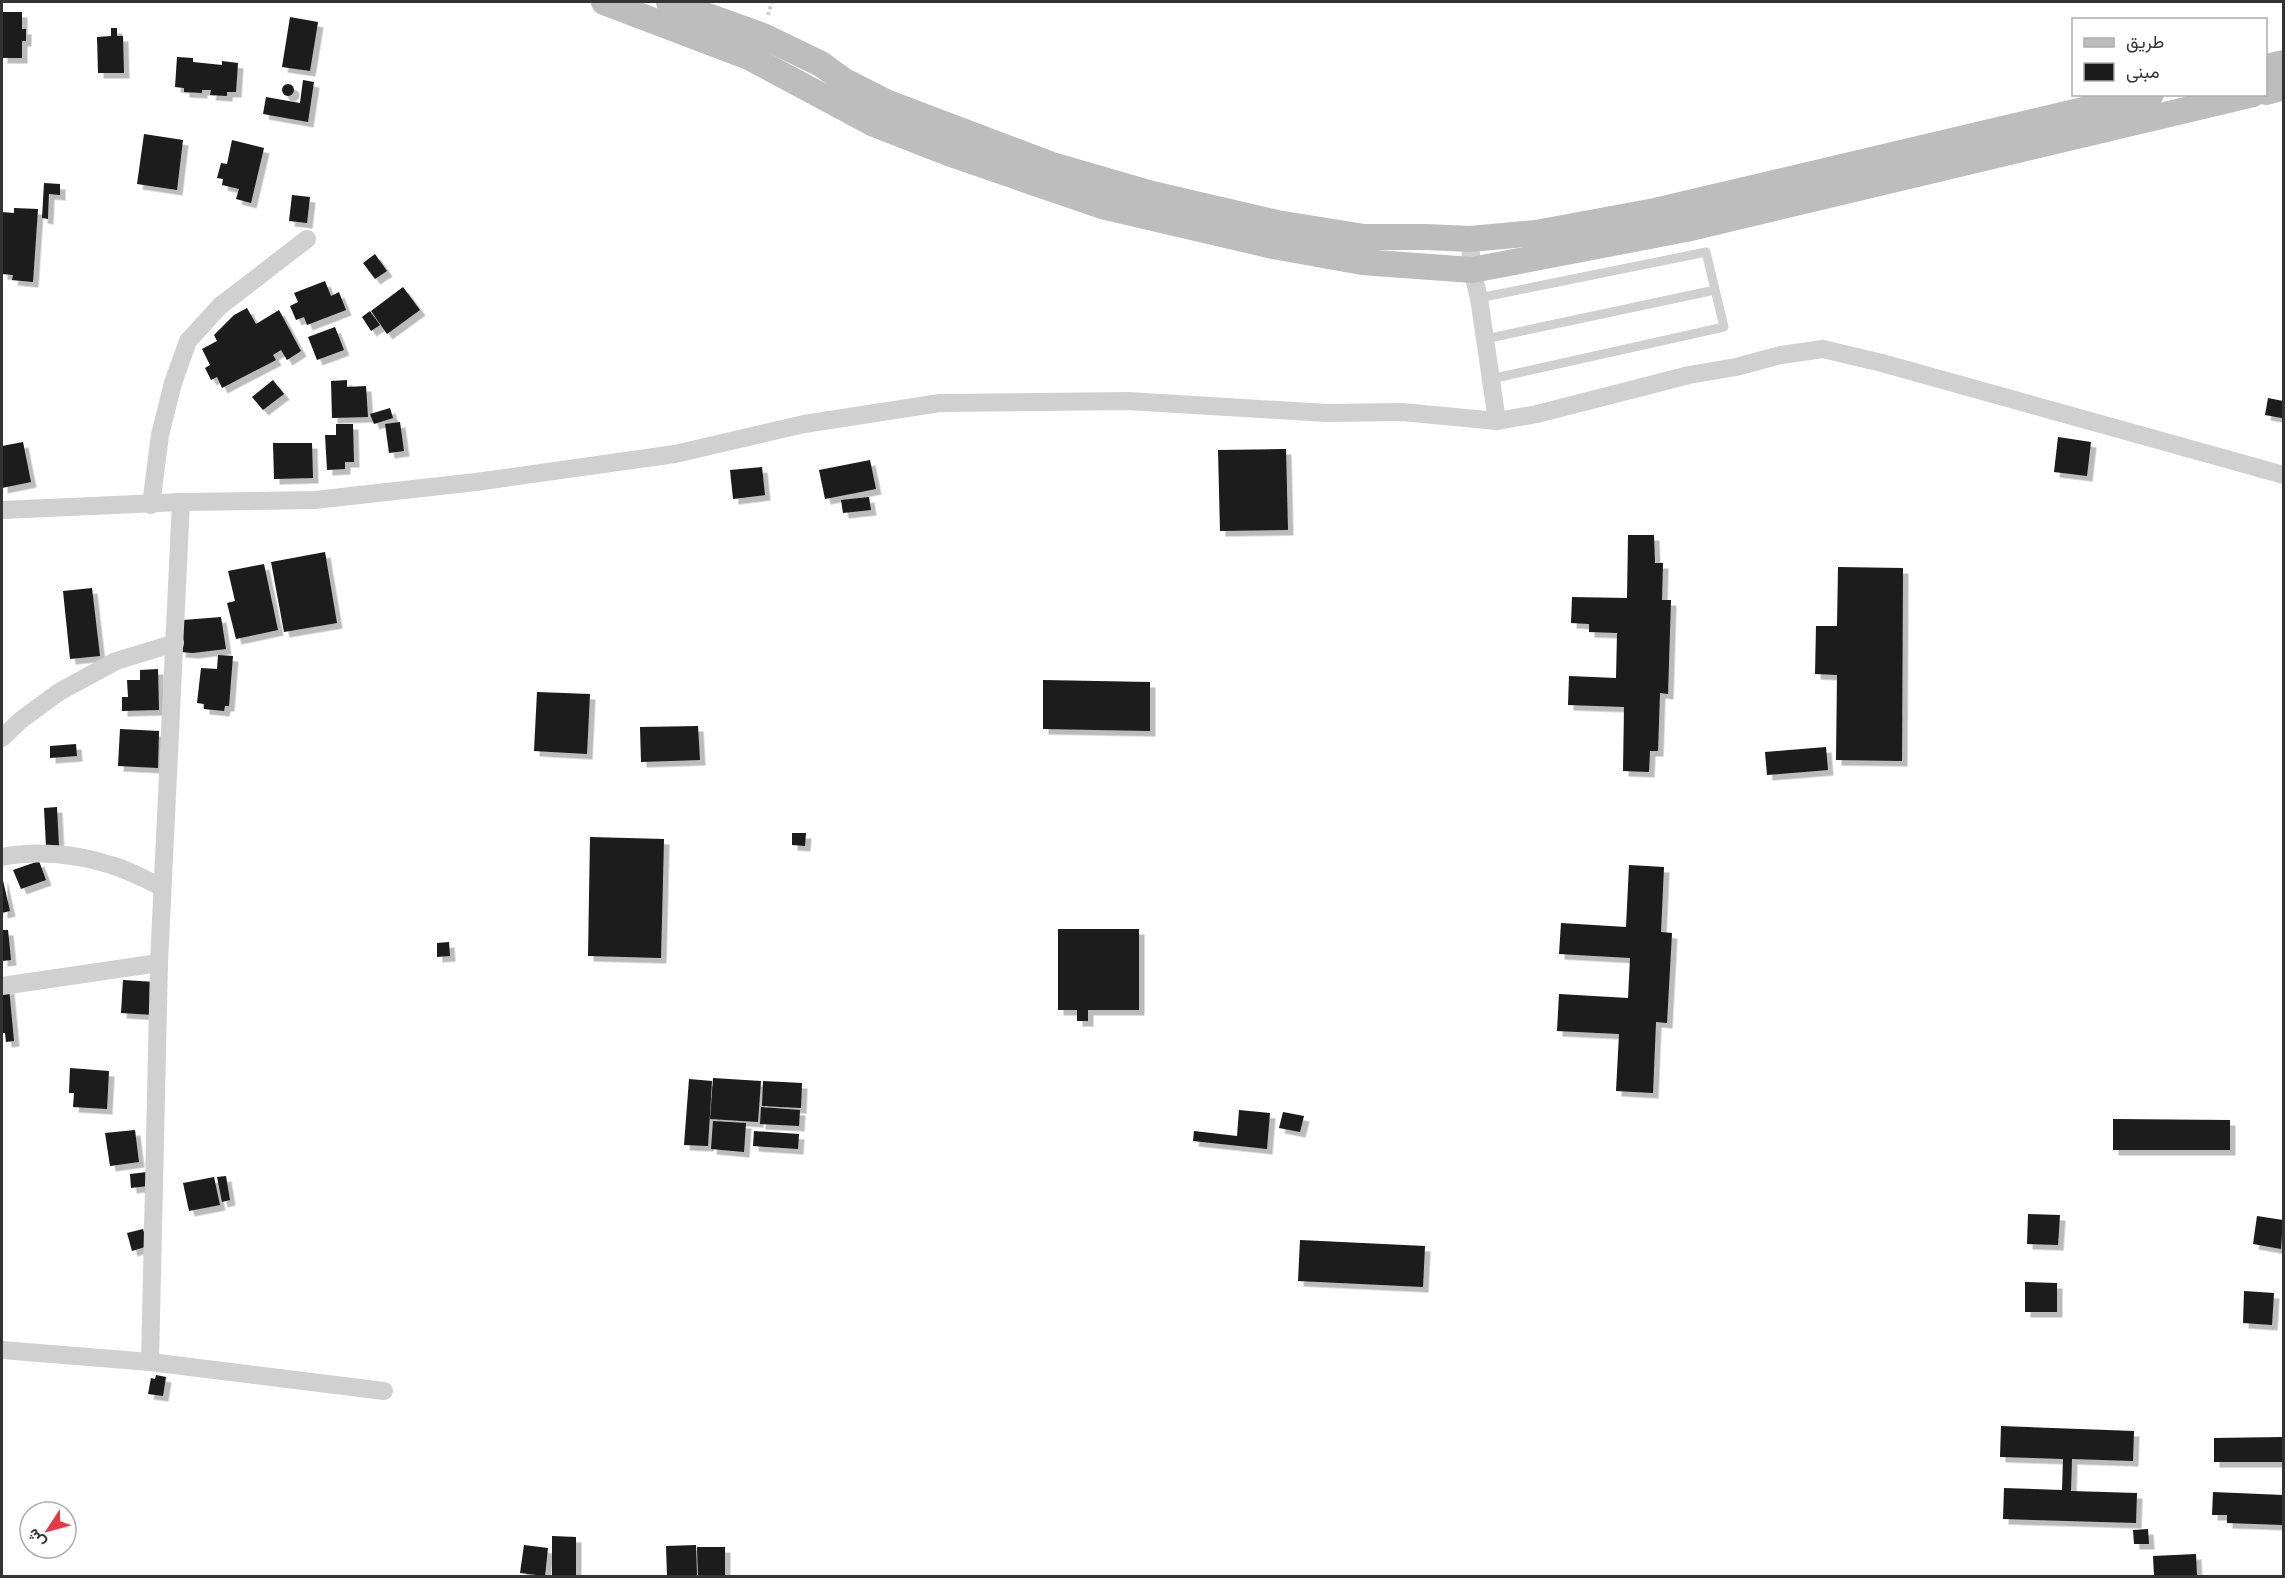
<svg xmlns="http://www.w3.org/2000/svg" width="2285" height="1578" font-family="Montserrat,Vazirmatn,sans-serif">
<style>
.building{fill:#1a1a1a;filter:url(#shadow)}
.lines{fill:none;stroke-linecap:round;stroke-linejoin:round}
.path{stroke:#cdcdcd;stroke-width:4;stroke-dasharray:3 3;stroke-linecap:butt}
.lane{stroke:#d0d0d0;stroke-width:9}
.street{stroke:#d0d0d0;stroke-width:18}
.secondary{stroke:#bdbdbd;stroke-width:26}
</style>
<defs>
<filter id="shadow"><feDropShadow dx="5.5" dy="5.5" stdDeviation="0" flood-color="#0004"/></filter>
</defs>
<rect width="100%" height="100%" fill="#fff"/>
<!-- building -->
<g class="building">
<polygon points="2,12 22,12 22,29 26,29 26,41 22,41 22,58 2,58"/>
<polygon points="290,17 318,22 310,71 282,67"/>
<polygon points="111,28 117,28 117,36 123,36 124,73 98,73 97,37 111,36"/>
<polygon points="177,57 193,58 193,62 222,65 222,61 238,63 236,92 227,92 227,96 210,95 211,90 202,90 202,93 184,92 184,88 175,87"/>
<polygon points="303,80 314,82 308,122 263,114 266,97 300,103"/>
<circle cx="288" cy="90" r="6"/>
<polygon points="144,134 183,140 177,190 137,184"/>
<polygon points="232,140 264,148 251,203 236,199 239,189 222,185 223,179 217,178 221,163 227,164"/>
<polygon points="44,183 60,184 60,195 49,194 48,219 42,218"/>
<polygon points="292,195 310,197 307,223 289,221"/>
<polygon points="14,208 38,209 33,282 12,280 13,275 2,274 2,212 14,213"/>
<polygon points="375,254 387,271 375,279 363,263"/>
<polygon points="325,281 331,296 339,292 346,310 307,325 304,317 296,320 290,306 298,302 294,293"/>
<polygon points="403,287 420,310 387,334 371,311"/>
<polygon points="247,308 256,324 279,310 301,351 287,360 281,350 273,355 276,360 222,388 217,377 211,380 205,368 210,365 202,349 217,341 214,335 234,315"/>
<polygon points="370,311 380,325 371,331 362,317"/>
<polygon points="335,327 344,350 317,360 308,337"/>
<polygon points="273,380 284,394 263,410 252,397"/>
<polygon points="347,380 347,387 366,386 368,417 332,418 331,381"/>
<polygon points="2268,398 2283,401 2282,418 2265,415"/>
<polygon points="390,408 393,418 374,424 370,414"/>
<polygon points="400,422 404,451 389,453 385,424"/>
<polygon points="336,424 353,424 354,462 345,462 345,469 327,470 325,435 336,435"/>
<polygon points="2058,437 2091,442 2087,476 2054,472"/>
<polygon points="23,442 31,482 2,488 2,446"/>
<polygon points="273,443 312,443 313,478 274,479"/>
<polygon points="1286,449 1288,530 1220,531 1218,450"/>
<polygon points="870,460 876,489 825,499 819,470"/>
<polygon points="762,467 765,495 733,499 730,470"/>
<polygon points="869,497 871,510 843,513 841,500"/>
<polygon points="1628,535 1654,535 1655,563 1663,563 1662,600 1671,600 1668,694 1660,693 1658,751 1650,751 1649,772 1623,771 1624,707 1568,705 1569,676 1616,678 1617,633 1589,632 1589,624 1571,623 1572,597 1627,598"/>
<polygon points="325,552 337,623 284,632 271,562"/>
<polygon points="264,564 278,630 236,639 227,603 235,601 228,571"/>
<polygon points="1838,567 1903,568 1902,761 1836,760 1837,675 1815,674 1816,626 1837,626"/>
<polygon points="92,588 100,656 70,659 63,591"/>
<polygon points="221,617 226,649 193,653 180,652 183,620"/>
<polygon points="218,655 233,656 229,706 225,706 224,711 204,709 204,704 197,703 201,668 217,669"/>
<polygon points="158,669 159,710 122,711 122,697 128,697 127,680 140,680 140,670"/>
<polygon points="1043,680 1150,682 1150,731 1043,729"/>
<polygon points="537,692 590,694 587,754 534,751"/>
<polygon points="698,726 700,760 641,762 640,727"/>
<polygon points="120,729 159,731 158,768 118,766"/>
<polygon points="76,744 77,756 50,758 50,746"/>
<polygon points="1826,747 1828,770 1767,775 1765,752"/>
<polygon points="57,807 59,847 46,847 44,808"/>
<polygon points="792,833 806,833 805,846 792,845"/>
<polygon points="590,837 664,839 661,958 588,956"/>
<polygon points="39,861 46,880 21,889 13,870"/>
<polygon points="1629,865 1664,867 1661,932 1672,933 1667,1023 1656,1022 1653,1093 1616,1091 1619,1034 1557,1031 1559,994 1628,998 1630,958 1559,954 1561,923 1626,927"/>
<polygon points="2,876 10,911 2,913"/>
<polygon points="1058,929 1139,929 1139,1010 1088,1010 1088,1021 1077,1021 1077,1010 1058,1010"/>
<polygon points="2,930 8,930 11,960 2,961"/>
<polygon points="449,942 450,956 437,957 437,943"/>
<polygon points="123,980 156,982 154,1015 121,1013"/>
<polygon points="9,988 14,1041 6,1042 5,1033 2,1033 2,989"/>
<polygon points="70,1068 109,1071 107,1109 73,1107 74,1093 69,1093"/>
<polygon points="713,1078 761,1081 758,1122 710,1119"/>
<polygon points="689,1079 712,1081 708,1146 684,1145"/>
<polygon points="763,1081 802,1083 801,1108 762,1106"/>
<polygon points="761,1107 800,1110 799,1126 760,1124"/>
<polygon points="1239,1110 1270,1113 1267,1149 1193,1141 1194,1131 1237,1136"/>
<polygon points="1283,1112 1304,1116 1300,1132 1279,1128"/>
<polygon points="2113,1119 2230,1120 2230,1150 2113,1150"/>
<polygon points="713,1121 746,1123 744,1152 711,1149"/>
<polygon points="135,1130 139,1162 110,1166 105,1133"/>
<polygon points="754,1131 799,1134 798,1149 753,1146"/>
<polygon points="147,1172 148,1186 131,1188 130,1174"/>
<polygon points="226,1176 230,1200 222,1202 217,1177"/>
<polygon points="214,1177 220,1205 189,1211 183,1183"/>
<polygon points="2028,1214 2060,1215 2058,1245 2027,1244"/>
<polygon points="2257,1216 2283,1220 2281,1249 2253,1244"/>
<polygon points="143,1229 148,1246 132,1251 127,1233"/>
<polygon points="1300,1240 1425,1246 1423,1287 1298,1281"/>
<polygon points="2025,1282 2057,1283 2057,1312 2025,1312"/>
<polygon points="2244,1291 2274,1293 2272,1325 2243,1323"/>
<polygon points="156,1375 166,1377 163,1396 148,1394 151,1378 155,1379"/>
<polygon points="2001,1426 2134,1431 2133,1461 2072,1459 2071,1491 2137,1493 2136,1523 2003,1519 2004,1488 2062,1490 2063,1459 2000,1457"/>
<polygon points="2283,1437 2283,1462 2214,1462 2214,1438"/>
<polygon points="2213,1492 2283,1495 2283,1525 2227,1523 2227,1515 2212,1515"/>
<polygon points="2148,1529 2149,1544 2134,1544 2133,1530"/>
<polygon points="552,1536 576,1537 576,1576 552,1576"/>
<polygon points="524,1545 548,1548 545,1576 520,1573"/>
<polygon points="696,1545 697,1576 667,1576 666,1546"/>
<polygon points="697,1547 725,1547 725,1576 698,1576"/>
<polygon points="2196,1554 2197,1576 2154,1576 2153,1556"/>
</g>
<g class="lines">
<!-- path -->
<polyline class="path" points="768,15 772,2"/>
<!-- lane -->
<g class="lane">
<polyline points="1479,298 1706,252 1724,327 1491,379"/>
<polyline points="1485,339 1715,290"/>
</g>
<!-- street -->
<g class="street">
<polyline points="1470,239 1472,270 1479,298 1497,421"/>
<polyline points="151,505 160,435 173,383 188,341 220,306 307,239"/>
<polyline points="2,510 181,502 315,500 476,482 675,454 804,424 940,403 1128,401 1327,413 1402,412 1497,421 1537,414 1689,375 1736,367 1781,355 1823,349 1882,363 2284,475"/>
<polyline points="2,738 21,720 59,692 116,661 175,643"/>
<path d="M 2,857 C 37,850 77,854 111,865 C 129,870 146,880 162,887"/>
<polyline points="2,986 159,963"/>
<polyline points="2,1350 150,1362 384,1391"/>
<polyline points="150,1362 159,963 181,502"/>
</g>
<!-- secondary -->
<g class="secondary">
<polyline points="604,2 749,57 874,124 948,153 1102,206 1273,246 1362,262 1472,270 1686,229 2253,94"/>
<polyline points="669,2 763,36 821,64 843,80 888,103 1052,165 1152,194 1277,223 1364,237 1426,237 1470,239 1536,233 1655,211 2151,94"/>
<polyline points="2266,67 2284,63"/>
<polyline points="2266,92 2284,87"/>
</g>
</g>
<!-- border -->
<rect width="2285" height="1578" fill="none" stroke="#333333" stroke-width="6"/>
<!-- legend -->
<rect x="2072" y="18" width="195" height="78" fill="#ffffff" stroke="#adadad" stroke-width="1.5"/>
<rect x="2084" y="38" width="30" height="9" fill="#bdbdbd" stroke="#adadad" stroke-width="1.5"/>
<text x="2126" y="48" font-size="18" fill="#333333">طريق</text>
<rect x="2084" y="63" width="30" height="18" fill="#1a1a1a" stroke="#adadad" stroke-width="1.5"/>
<text x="2126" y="78" font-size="18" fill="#333333">مبنى</text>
<!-- north arrow -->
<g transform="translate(48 1530) rotate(234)"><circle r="28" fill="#ffffff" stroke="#adadad" stroke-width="1.5"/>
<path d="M0-4.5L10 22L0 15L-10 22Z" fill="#e63946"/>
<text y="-9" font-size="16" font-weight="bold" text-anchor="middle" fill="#333333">ش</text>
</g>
</svg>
